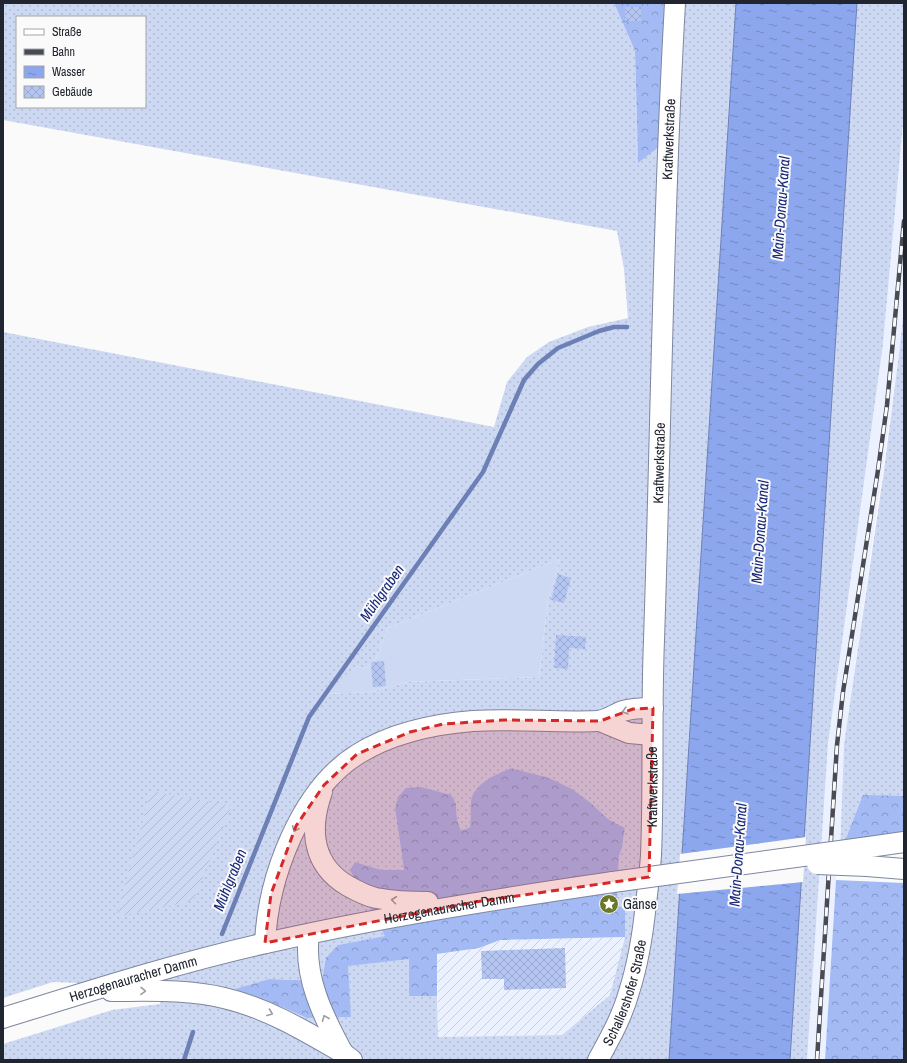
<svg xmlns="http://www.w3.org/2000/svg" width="907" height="1063" font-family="'Archivo Narrow',sans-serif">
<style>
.built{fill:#ebf1ff}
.industrial{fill:url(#industrial-furrows)}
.grass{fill:url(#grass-dots);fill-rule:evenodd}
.forest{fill:url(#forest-crowns)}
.garden{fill:url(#garden-furrows)}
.pitch{fill:#cdd8f3}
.water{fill:url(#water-ripples);stroke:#6d80b5}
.pier{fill:#fafafa}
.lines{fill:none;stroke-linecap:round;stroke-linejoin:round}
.stream{stroke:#6d80b5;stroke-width:4.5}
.building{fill:url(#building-cross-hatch)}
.secondary-casing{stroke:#7e87a0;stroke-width:22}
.secondary{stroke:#fff;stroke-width:20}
.rail-casing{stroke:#484b53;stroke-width:4.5}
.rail{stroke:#fafafa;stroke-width:3;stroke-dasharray:9;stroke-linecap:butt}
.secondary-bridge-casing{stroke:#7e87a0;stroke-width:22;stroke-linecap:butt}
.secondary-bridge{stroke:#fff;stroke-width:20}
.oneway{stroke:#9b9da1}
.marked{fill:#d62828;fill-opacity:0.2;stroke:#d62828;stroke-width:3;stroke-dasharray:8 5;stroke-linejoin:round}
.labels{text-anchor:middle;stroke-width:4;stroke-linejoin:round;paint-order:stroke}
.street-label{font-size:14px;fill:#21252f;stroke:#fafafa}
.poi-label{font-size:14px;fill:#21252f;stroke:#fafafa;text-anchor:start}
.water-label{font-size:15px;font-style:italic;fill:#172778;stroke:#fafafa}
</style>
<defs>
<pattern id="industrial-furrows" width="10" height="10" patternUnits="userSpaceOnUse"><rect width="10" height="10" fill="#ebf1ff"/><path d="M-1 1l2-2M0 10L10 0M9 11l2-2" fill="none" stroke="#c9cedb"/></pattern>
<pattern id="grass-dots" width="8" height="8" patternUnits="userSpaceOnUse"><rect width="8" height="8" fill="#cdd8f3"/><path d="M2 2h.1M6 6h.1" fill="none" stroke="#b0b9d1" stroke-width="1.8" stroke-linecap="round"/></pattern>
<pattern id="forest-crowns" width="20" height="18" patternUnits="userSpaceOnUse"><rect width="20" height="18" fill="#a3baf4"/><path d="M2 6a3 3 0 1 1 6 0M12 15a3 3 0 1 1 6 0" fill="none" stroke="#8497c6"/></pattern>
<pattern id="garden-furrows" width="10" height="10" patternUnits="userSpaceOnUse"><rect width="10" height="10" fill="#cdd8f3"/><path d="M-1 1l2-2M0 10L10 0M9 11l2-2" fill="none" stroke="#b0b9d1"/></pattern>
<pattern id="water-ripples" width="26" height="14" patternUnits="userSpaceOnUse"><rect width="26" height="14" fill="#8da7ef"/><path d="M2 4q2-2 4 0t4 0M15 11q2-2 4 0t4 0" fill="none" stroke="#7388c2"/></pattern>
<pattern id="building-cross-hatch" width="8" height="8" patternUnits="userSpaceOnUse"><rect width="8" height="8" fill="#b4c5f1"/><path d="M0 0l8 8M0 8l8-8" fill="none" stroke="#9aa9cf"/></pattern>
</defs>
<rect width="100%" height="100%" fill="#fafafa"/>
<!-- built -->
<polygon class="built" points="904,112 904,306 900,346 844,744 840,854 836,880 825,1060 807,1060 828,744 883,344"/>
<!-- industrial -->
<polygon class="industrial" points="625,937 610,995 562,1035 438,1037 437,954 479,948 500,940"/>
<!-- grass -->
<g class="grass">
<path d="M 3,3 L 614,3 L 635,51 L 638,163 L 667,3 L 736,3 L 669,1060 L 3,1060 L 3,1044 L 112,1010 L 160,1004 L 162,986 L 53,982 L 3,998 L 3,332 L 494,427 L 507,382 L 527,357 L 549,342 L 588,327 L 628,318 L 624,269 L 617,231 L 3,120 ZM 17,17 L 145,17 L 145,107 L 17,107 ZM 560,559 L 548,599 L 539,677 L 408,682 L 370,692 L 326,694 L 356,666 L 365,669 L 376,659 L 388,628 ZM 511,768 L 529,773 L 592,804 L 608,819 L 625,828 L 622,848 L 619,856 L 617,906 L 625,909 L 625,937 L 610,995 L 562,1035 L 438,1037 L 437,996 L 409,996 L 410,958 L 347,966 L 350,1017 L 307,1018 L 282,1007 L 270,979 L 322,981 L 338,945 L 386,936 L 355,862 L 382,870 L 404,870 L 395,809 L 456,804 L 457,819 L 461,831 L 470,827 L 471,800 Z"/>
<polygon points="857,3 904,3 904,112 883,344 828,744 807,1060 790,1060"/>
<polygon points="904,306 904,796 892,796 840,854 844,744 884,470 900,346"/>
</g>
<!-- forest -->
<g class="forest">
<polygon points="614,3 667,3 665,142 638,163 635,51"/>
<path d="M 511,768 L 549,778 L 572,789 L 592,804 L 608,819 L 625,828 L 622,848 L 619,856 L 617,905 L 625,909 L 625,937 L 500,940 L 479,948 L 437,954 L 437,996 L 409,996 L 409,959 L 348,966 L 351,1017 L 307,1018 L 282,1007 L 235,989 L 270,979 L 322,981 L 326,958 L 338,945 L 385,936 L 350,870 L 355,862 L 382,870 L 404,870 L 395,809 L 398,797 L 406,788 L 421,787 L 451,795 L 456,804 L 457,819 L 461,831 L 470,827 C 471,818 470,809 471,801 C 474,783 497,774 511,768 Z"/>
<polygon points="863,795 904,796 904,837 840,854"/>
<polygon points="836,880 904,883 904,1060 825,1060"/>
</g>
<!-- garden -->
<polygon class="garden" points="151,791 232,806 193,901 116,917"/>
<!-- pitch -->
<polygon class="pitch" points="560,559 548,599 539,677 408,682 370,692 325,694 356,666 365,669 376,659 388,628"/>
<!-- water -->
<polygon class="water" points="736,3 857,3 790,1060 669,1060"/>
<!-- pier -->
<polygon class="pier" points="806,837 803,882 677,894 680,854"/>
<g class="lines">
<!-- stream -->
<g class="stream">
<polyline points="222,934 309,717 483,472 524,380 538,364 558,348 599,331 614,327 627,327"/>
<polyline points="184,1060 193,1032"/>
</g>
</g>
<!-- building -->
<g class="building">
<rect x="625" y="7" width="16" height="14"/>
<polygon points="558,574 571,578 564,603 551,600"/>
<polygon points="556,635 586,637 585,649 569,648 568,669 554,668"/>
<polygon points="384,661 386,686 373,687 371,662"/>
<polygon points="565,948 566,988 504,990 504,979 482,979 481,951"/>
</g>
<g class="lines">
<defs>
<g id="secondary">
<polyline points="600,721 629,733 652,735"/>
<path d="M 322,792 C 309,829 312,865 348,886 C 357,891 366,896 376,898 C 393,901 411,902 428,902"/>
<polyline points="869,847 904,842"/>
<polyline points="867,866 904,869"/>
<path d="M 309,934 C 303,976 323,1016 343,1053"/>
<path d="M 265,943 C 268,878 300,790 358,754 C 392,733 434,724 473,721 C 514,718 556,723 597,721 C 606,721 614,714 623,711 C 632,708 643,708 653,708"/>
<path d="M 111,991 C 149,991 188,989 224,998 C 267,1008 305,1031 343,1053 L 352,1060"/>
<path id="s1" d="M 3,1018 C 90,991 177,963 266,943 C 381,917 497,899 613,882"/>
<path id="s2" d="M 598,1060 C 610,1038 622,1017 629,992 C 638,964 643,933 646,903 C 648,887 650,871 651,855 C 654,783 651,712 654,640 C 661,428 663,215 675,3"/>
</g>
</defs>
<!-- secondary casing -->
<use href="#secondary" class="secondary-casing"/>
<!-- secondary -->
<use href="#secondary" class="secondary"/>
<defs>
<polyline id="rail" points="817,1060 837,745 843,692 878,470 887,405 904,221"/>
</defs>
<!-- rail casing -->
<use href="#rail" class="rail-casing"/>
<!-- rail -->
<use href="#rail" class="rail"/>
<defs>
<g id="secondary-bridge">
<polyline points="817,864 867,866"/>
<polyline points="613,882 869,847"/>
</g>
</defs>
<!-- secondary-bridge casing -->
<use href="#secondary-bridge" class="secondary-bridge-casing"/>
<!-- secondary-bridge -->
<use href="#secondary-bridge" class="secondary-bridge"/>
</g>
<!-- one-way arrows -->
<defs><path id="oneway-chevron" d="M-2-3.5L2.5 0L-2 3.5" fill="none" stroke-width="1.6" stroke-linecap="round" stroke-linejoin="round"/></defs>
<g class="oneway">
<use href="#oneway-chevron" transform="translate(625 711) rotate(165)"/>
<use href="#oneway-chevron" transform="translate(295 829) rotate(114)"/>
<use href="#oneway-chevron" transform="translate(394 900) rotate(-173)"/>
<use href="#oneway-chevron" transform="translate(143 991) rotate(1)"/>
<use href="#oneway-chevron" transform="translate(270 1013) rotate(21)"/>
<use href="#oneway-chevron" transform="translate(325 1018) rotate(-112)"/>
</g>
<!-- marked area -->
<path class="marked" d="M 653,708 L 649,877 L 475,902 L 265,943 L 271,894 L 296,826 L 324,785 L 357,754 L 410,732 L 443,724 L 504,720 L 600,721 L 633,709 Z"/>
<!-- icons -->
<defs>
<symbol id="sight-disc" viewBox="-11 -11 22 22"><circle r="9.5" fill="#6b7926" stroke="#fafafa"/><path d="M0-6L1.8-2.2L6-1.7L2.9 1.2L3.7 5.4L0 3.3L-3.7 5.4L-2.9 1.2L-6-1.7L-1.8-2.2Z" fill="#fff"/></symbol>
</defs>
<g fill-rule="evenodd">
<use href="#sight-disc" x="598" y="893" width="22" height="22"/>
</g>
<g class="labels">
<!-- street labels -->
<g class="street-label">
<text dy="5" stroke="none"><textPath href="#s2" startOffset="930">Kraftwerkstraße</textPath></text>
<text dy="5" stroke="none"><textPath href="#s2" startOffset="606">Kraftwerkstraße</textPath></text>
<text dy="5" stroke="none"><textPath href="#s2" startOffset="282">Kraftwerkstraße</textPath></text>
<text dy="5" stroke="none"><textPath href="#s1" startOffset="460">Herzogenauracher Damm</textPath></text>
<text dy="5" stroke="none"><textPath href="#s1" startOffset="136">Herzogenauracher Damm</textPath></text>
<text dy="5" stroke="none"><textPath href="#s2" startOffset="73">Schallershofer Straße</textPath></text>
</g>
<!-- poi labels -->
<g class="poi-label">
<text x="623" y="909">Gänse</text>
</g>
<!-- water labels -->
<g class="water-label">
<text transform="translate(781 208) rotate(-86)" y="5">Main-Donau-Kanal</text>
<text transform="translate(760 532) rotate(-86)" y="5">Main-Donau-Kanal</text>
<text transform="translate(382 593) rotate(-55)" y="5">Mühlgraben</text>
<text transform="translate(738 855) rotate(-86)" y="5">Main-Donau-Kanal</text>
<text transform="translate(230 880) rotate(-68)" y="5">Mühlgraben</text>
</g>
</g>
<!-- border -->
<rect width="907" height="1063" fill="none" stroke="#21252f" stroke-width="8"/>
<!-- legend -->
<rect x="16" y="16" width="130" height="92" fill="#fafafa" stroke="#a3a5a9"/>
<rect x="24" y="29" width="20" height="6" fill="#ffffff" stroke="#a3a5a9"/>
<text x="52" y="36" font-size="12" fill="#21252f">Straße</text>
<rect x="24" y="49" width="20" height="6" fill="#484b53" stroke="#a3a5a9"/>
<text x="52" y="56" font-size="12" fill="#21252f">Bahn</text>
<rect x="24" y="66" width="20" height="12" fill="url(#water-ripples)" stroke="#a3a5a9"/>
<text x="52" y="76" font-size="12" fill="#21252f">Wasser</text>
<rect x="24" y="86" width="20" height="12" fill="url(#building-cross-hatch)" stroke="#a3a5a9"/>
<text x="52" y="96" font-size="12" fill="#21252f">Gebäude</text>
</svg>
